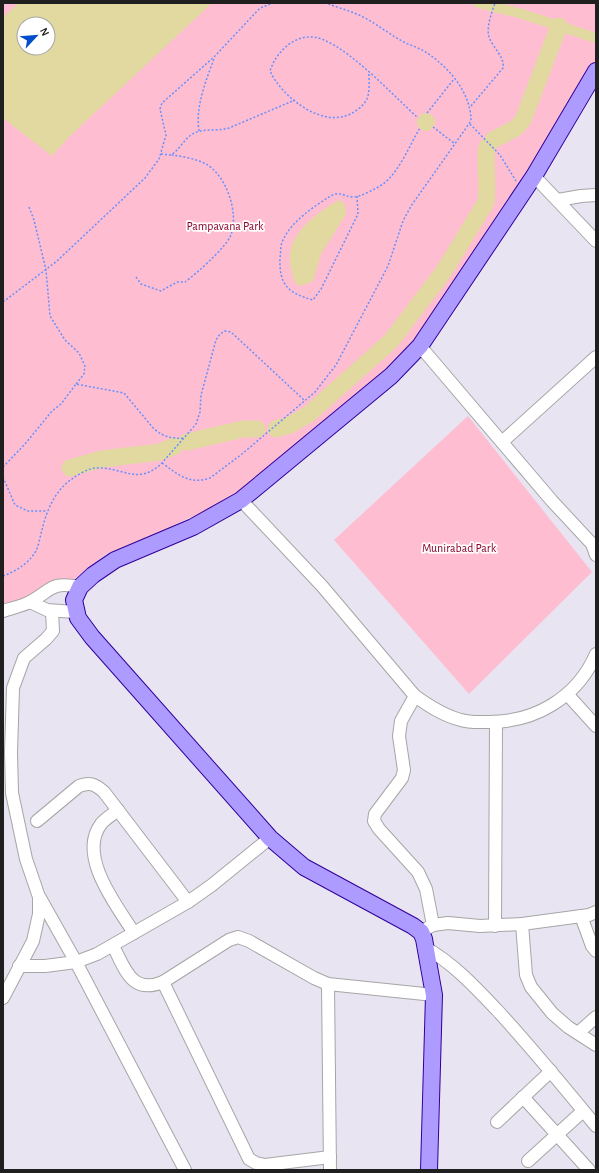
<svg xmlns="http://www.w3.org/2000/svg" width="599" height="1173" font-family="'Alegreya Sans',sans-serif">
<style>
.park{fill:#febdd0;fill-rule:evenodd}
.water{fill:#e2d9a1;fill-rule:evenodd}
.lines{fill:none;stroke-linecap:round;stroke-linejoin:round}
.canal{stroke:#e2d9a1;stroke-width:10}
.river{stroke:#e2d9a1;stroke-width:17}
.minor-casing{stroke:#a6a6a6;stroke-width:14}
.major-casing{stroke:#2e009a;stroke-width:18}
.path{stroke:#6790ff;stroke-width:1.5;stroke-dasharray:2 2;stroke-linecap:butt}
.minor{stroke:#fff;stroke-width:12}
.major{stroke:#ae9bff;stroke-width:16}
.labels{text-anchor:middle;stroke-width:3.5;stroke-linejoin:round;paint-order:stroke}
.park-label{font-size:12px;fill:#890128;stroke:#fff}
</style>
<rect width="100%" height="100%" fill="#e8e4f1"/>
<!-- park -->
<g class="park">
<path d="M 3,3 L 596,3 L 596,71 L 420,346 L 241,500 L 189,518 L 165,530 L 106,554 L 68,584 L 3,611 ZM 24,24 L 48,24 L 48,48 L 24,48 Z"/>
<polygon points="468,416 592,572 469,694 334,540"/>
</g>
<!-- water -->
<g class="water">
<path d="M 19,3 L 212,3 L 69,137 L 52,156 L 3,118 L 3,17 ZM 24,24 L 48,24 L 48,48 L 24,48 Z"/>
<circle cx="426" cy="122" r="9"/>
<path d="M 339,200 L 345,204 L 346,214 L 321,254 L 313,281 L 301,286 L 295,283 C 292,274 289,264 290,255 C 292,230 320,211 339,200 Z"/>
</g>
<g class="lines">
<!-- canal -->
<polyline class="canal" points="478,3 519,13 596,38"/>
<!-- river -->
<g class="river">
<polyline points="493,140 516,128 523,120 559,26"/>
<path d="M 276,429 L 290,425 L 309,414 L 391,341 L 444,271 L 486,202 C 489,183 484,165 487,147"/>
<polyline points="187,442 243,429 257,429"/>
<polyline points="70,468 102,459 160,452 175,446"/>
</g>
<defs>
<g id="minor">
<polyline points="534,176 596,241"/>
<polyline points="558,200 581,196 596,195"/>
<polyline points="420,346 552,501 592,544 596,555"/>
<polyline points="502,442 596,357"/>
<path d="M 241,500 L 322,586 L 415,696 C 429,706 444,716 461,720 C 470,723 480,722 489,722 C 535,722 577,698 596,654"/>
<polyline points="30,602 47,610 75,612"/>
<path d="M 3,611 C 12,608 22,606 30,602 C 52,590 50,581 80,587"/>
<polyline points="567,694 596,726"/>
<polyline points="415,696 401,721 399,736 404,770 402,778 375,814 374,821 379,829 418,872 426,889 433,925"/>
<path d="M 118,810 C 112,815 106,818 101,824 C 77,856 117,906 134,933"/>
<path d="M 37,821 L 79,786 C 90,782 95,784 104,792 L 188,902"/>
<polyline points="40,898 76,962 185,1170"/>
<polyline points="581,916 592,946 596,951"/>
<polyline points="522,924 526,975 531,987 552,1013 568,1027 596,1045"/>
<polyline points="495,926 496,722"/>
<polyline points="426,929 433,925 448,923 480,926 522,924 589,915 596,912"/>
<path d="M 113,946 C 125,968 131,995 163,982 L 229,940 L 238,937 L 249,941 L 314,978 L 328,984 L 434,995"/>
<path d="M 426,948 C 454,964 475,987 497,1010 C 532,1048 564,1087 596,1126"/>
<polyline points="19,966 45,966 76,962 97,954 188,902 212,885 270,838"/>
<polyline points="163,982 249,1159 256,1163 265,1165 330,1157"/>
<polyline points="328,984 330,1170"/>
<polyline points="3,998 33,941 39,914 39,897 26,859 12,793 11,752 13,688 24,658 46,639 53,631 52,611"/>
<polyline points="578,1033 596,1017"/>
<polyline points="523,1097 589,1170"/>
<polyline points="497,1122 551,1071"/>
<polyline points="528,1161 583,1111"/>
</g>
<polyline id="major" points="429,1170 434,995 424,939 421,932 413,926 304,867 270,838 92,637 78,618 74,600 80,587 93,575 115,560 193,527 241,500 391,376 420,346 534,176 596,71"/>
</defs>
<!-- minor casing -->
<use href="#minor" class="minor-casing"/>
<!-- major casing -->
<use href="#major" class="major-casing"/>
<!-- path -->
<g class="path">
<path d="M 369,74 C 369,82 370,91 367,99 C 364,105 358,110 352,113 C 323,130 281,96 270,71 C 277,49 300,29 324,40 C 353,52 394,96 418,118"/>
<path d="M 471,106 L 503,68 C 505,57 493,48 489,37 C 486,27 492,12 495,3"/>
<polyline points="427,113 454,79"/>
<polyline points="470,124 500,155 516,181"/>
<polyline points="433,127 455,144"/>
<path d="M 199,131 C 195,108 206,80 214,59"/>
<path d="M 161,154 L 171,155 C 179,150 183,141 191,135 C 202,127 216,132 229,128 L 295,100"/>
<path d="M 357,196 L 358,214 L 321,289 L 313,300 C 288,293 279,285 280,258 C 281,252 280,245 283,240 C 291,222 313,207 329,197 C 340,190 342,196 352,197 C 359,198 377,188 383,184 C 400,171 409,146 420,128"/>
<polyline points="29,207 34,220 46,270 50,316 65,340 79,353 85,366 84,374 76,384"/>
<path d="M 136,277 L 141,284 L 161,291 L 177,282 L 185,282 C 196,274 224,249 230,237 C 240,215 227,176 206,164 C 196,159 182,156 171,155"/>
<polyline points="3,302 57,261 145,178 159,159 166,135 160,109 162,103 214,57 260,8 273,3"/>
<path d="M 162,463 C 179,475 189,485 210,478 L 242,454 L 315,392 L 336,365 L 388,266 L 403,221 L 411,206 L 471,121 C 471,92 448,66 424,51 C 417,47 409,45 402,41 C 389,34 377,24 363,17 C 352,11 338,8 326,3"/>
<path d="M 3,467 L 25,444 L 52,411 L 61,404 L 76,384 L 124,393 L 154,429 C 164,437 172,439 185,438"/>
<polyline points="3,477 15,505 28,511 47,511"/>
<path d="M 3,576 C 16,571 28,564 36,551 C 39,545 40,536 42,530 C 46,512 55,490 72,479 C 79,474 88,468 97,468 C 123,467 138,486 162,463 L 196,424 L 200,412 L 201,395 L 216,340 L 220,334 L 225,331 L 231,332 L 304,400"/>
</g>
<!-- minor -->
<use href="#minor" class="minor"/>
<!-- major -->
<use href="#major" class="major"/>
</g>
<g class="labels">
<!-- park labels -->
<g class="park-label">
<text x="225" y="230">Pampavana Park</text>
<text x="459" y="552">Munirabad Park</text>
</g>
</g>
<!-- border -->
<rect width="599" height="1173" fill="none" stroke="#1f1f1f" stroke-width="8"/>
<!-- north arrow -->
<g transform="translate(36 36) rotate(64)"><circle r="19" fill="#ffffff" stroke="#a5a5a5"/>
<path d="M0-3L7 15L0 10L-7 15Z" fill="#004dce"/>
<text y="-6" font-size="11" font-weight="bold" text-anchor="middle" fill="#1f1f1f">N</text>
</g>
</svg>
